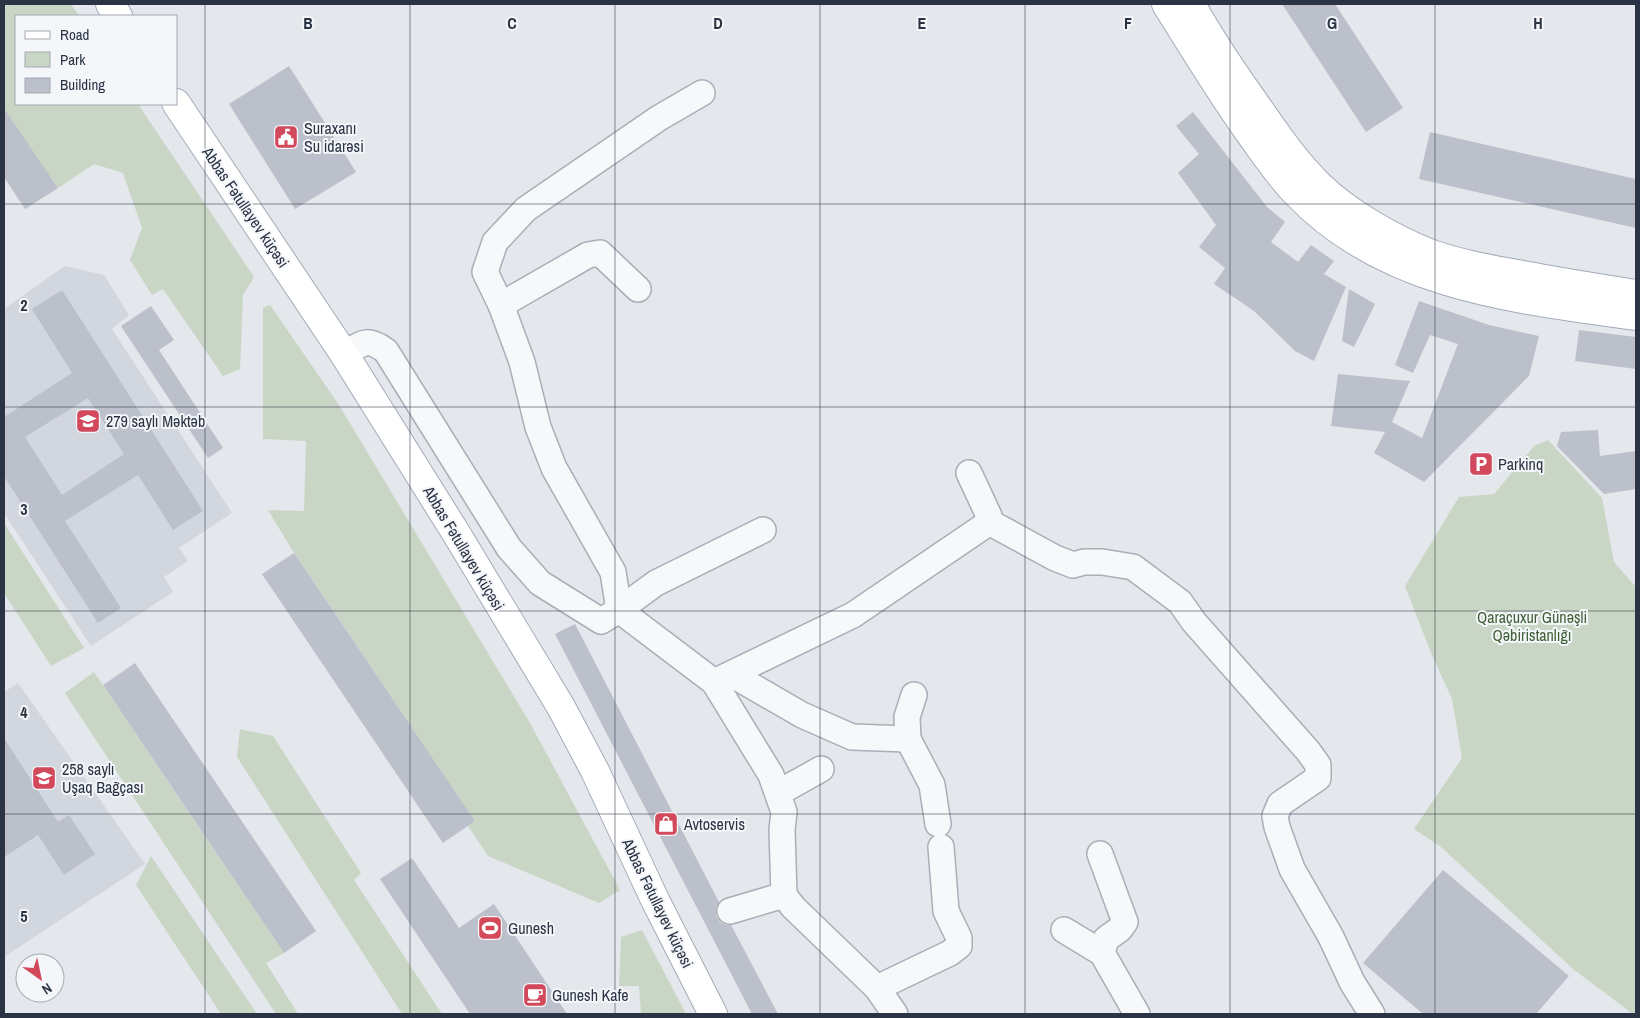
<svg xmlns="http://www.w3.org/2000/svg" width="1640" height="1018" font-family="'Archivo Narrow',sans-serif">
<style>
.built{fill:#d2d6de}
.green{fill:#c9d6c5}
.building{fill:#bbc0ca;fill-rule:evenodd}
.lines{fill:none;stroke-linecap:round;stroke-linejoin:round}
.minor-casing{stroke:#a9aeb7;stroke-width:28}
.major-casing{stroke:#a3abb8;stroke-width:30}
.minor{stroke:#f7f8fa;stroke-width:25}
.major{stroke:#fff;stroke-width:28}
.grid{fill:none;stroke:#2b3445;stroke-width:1;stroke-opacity:0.55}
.labels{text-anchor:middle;stroke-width:4;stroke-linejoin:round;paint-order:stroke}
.poi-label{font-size:16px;fill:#2b3445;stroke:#f4f6f9;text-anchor:start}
.street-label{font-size:16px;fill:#2b3445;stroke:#f4f6f9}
.park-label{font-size:16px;fill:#3f6138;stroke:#f4f6f9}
.grid-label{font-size:16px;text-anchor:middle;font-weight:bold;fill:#2b3445;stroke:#f4f6f9;stroke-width:4;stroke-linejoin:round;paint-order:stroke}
</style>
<rect width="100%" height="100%" fill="#e4e7ec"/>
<!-- built -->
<g class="built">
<polygon points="65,266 104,275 129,315 112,329 232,513 179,548 188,561 164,577 173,592 91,646 4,513 4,309"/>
<polygon points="18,683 145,864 4,957 4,692"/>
</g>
<!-- green -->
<g class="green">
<polygon points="4,4 71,4 79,16 16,16 16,104 138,104 254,277 243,295 240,369 223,376 163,289 152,295 130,260 142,228 123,173 94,164 58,188 4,108"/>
<polygon points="270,305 339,405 530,723 620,890 599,903 488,856 468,826 475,821 294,553 268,510 304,511 306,441 263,439 263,308"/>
<polygon points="1548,440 1602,498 1614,562 1636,587 1636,1014 1633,1014 1573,969 1441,847 1414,829 1462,758 1452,699 1431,653 1405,586 1459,497 1494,494 1534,446"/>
<polygon points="4,523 84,648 51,666 4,593"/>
<polygon points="94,672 284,953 266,963 298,1014 276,1014 65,693"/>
<polygon points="240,729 273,736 361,873 354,880 442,1014 402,1014 237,757"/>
<polygon points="151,856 257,1014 221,1014 136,885"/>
<polygon points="642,930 686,1014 641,1014 639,986 619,986 621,937"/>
</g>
<!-- building -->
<g class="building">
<polygon points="1282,4 1335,4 1403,108 1366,132"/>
<polygon points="289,66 356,172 295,209 229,104"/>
<polygon points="4,108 58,188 25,209 4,177"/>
<polygon points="1193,112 1267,207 1285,222 1271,242 1298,262 1311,245 1334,261 1324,274 1346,287 1314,361 1295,351 1254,311 1214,284 1225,268 1199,247 1216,225 1178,173 1199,154 1176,126"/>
<polygon points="1430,132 1636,179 1636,228 1419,179"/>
<polygon points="1349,289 1375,304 1354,347 1342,341"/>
<path d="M 62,290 L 203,511 L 173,530 L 138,475 L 65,521 L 121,608 L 98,623 L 4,476 L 4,417 L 72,373 L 32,309 ZM 88,398 L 124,454 L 62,495 L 25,437 Z"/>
<polygon points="1419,301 1489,325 1539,336 1529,376 1424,482 1374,453 1385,432 1331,426 1338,374 1410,381 1392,422 1422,438 1458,344 1430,335 1413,373 1395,365"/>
<polygon points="151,306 174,340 159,350 223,448 208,458 121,326"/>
<polygon points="1579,330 1636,337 1636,369 1575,361"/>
<polygon points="1598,430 1600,456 1636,451 1636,489 1604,494 1557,446 1561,432"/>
<polygon points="294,553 475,821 443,843 262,574"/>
<polygon points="575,624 719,902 716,908 716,916 720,922 726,925 731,925 778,1014 752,1014 555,634"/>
<polygon points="135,663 316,931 284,953 103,685"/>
<polygon points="4,738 58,822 69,815 95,854 64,875 38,835 4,857"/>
<polygon points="412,858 459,928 494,904 567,1014 470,1014 380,879"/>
<polygon points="1443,870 1569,976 1536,1014 1423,1014 1363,963"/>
</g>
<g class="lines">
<defs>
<g id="minor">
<polyline points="702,93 659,118 526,209 495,242 485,272 501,305 522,362 538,427 554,468 613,572 619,610 656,583 763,530"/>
<polyline points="501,305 588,255 600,253 638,289"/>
<path d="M 344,354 C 363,343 367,337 386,351 L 509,548 L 540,583 L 601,621 L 619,610 L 714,682 L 771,775 L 784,812 L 782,830 L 784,895 L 793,907 L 877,988 L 895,1014"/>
<polyline points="989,522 1055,558 1073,565 1084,562 1102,562 1133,567 1180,602 1194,622 1308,751 1318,765 1318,778 1280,804 1275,816 1277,827 1292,869 1331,937 1352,982 1372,1014"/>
<polyline points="731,674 802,715 852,737 908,739"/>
<polyline points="714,682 853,615 984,526 989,522 989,516 969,473"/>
<polyline points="914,695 907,717 908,739 932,785 938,824"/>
<polyline points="778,793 821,769"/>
<polyline points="1100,854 1125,922 1120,929 1106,939 1102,953 1137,1014"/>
<polyline points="730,911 784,895"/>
<polyline points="1064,930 1102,953"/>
<polyline points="877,988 950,953 959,946 959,938 946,911 941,847"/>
</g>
<g id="major">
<polyline points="110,4 118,16"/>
<path d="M 1166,4 C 1193,47 1219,90 1248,131 C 1264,153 1278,175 1297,194 C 1386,287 1516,299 1636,316"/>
<path d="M 1191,4 C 1209,37 1230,68 1252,99 C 1273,129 1293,160 1320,186 C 1348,213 1392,238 1429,253 C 1465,266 1502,271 1539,278 C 1572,284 1604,289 1636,294"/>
<polyline points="176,103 344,354 456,533 561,707 595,771 655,900 713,1014"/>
</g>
</defs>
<!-- minor casing -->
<use href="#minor" class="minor-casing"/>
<!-- major casing -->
<use href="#major" class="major-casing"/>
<!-- minor -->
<use href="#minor" class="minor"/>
<!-- major -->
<use href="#major" class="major"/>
</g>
<!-- grid -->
<path class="grid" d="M 205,4 L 205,1014M 410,4 L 410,1014M 615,4 L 615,1014M 820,4 L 820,1014M 1025,4 L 1025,1014M 1230,4 L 1230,1014M 1435,4 L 1435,1014M 4,204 L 1636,204M 4,407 L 1636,407M 4,611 L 1636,611M 4,814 L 1636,814"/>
<!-- icons -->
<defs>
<symbol id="civic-square" viewBox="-11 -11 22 22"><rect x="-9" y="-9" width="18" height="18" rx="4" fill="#d1495b" stroke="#f4f6f9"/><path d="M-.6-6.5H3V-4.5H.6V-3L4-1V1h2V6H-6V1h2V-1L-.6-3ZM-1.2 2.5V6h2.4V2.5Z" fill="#fff"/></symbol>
<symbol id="school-square" viewBox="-11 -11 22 22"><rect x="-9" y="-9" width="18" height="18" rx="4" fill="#d1495b" stroke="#f4f6f9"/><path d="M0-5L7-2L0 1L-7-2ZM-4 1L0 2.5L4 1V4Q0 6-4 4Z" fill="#fff"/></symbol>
<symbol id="parking-square" viewBox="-11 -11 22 22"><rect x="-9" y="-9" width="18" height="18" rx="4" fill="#d1495b" stroke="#f4f6f9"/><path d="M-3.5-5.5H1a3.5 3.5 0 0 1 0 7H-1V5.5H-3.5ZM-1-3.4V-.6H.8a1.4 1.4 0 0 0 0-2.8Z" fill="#fff"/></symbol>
<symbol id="shop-square" viewBox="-11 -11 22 22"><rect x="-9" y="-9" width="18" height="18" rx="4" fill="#d1495b" stroke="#f4f6f9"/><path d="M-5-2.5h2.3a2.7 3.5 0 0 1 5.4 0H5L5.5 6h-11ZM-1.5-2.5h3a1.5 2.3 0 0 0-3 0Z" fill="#fff"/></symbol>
<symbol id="stadium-square" viewBox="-11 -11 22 22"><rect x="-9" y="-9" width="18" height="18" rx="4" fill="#d1495b" stroke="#f4f6f9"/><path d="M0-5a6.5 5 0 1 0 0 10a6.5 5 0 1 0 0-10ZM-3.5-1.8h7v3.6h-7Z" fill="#fff"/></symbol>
<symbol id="cafe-square" viewBox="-11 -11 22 22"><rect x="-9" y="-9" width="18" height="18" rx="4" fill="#d1495b" stroke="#f4f6f9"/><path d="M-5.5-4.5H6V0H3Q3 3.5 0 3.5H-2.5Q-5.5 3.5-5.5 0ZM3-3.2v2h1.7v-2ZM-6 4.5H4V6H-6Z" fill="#fff"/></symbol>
</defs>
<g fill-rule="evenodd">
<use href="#civic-square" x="272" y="123" width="28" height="28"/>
<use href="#school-square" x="74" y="407" width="28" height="28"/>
<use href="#parking-square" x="1467" y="450" width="28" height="28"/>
<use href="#school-square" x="30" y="764" width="28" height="28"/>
<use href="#shop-square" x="652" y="810" width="28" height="28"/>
<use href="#stadium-square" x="476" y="914" width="28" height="28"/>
<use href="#cafe-square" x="521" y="981" width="28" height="28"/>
</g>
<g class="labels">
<!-- poi labels -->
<g class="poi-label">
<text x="304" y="134">Suraxanı<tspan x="304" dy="18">Su idarəsi</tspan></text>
<text x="106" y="427">279 saylı Məktəb</text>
<text x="1498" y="470">Parkinq</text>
<text x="62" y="775">258 saylı<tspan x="62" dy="18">Uşaq Bağçası</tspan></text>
<text x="684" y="830">Avtoservis</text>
<text x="508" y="934">Gunesh</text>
<text x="552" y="1001">Gunesh Kafe</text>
</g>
<!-- street labels -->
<g class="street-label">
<text transform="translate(246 207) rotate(56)" y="6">Abbas Fətullayev küçəsi</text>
<text transform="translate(464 548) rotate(59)" y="6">Abbas Fətullayev küçəsi</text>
<text transform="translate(658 903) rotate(64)" y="6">Abbas Fətullayev küçəsi</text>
</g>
<!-- park labels -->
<g class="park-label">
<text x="1532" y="623">Qaraçuxur Günəşli<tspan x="1532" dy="18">Qəbiristanlığı</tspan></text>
</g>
</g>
<g class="grid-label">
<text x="308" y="29">B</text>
<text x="512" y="29">C</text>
<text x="718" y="29">D</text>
<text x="922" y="29">E</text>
<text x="1128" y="29">F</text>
<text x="1332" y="29">G</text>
<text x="1538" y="29">H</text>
<text x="24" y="311">2</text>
<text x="24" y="515">3</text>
<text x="24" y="718">4</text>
<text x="24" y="922">5</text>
</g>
<!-- border -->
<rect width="1640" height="1018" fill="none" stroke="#2b3445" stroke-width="10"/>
<!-- legend -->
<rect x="15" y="15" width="162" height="90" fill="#f4f6f9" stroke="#a4a8b1"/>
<rect x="25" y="31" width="25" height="8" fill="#ffffff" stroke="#a4a8b1"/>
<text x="60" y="40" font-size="15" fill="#2b3445">Road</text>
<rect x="25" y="52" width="25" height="15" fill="#c9d6c5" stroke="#a4a8b1"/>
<text x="60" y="65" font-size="15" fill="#2b3445">Park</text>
<rect x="25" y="78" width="25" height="15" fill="#bbc0ca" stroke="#a4a8b1"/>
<text x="60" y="90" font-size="15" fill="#2b3445">Building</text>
<!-- north arrow -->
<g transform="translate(40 978) rotate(147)"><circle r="24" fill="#f4f6f9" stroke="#a4a8b1"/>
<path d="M0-4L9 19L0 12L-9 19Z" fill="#d1495b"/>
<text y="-8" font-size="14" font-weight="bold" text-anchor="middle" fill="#2b3445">N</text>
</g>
</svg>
